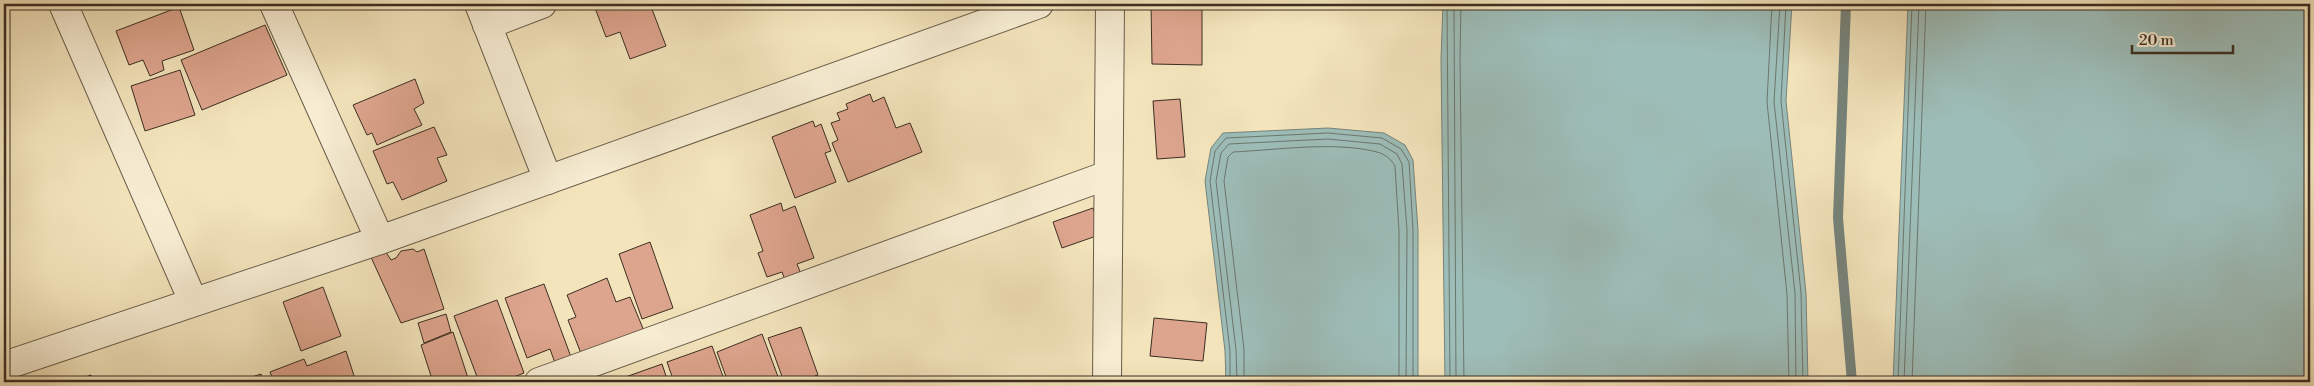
<svg xmlns="http://www.w3.org/2000/svg" width="2314" height="386" font-family="'Libre Bodoni',serif">
<style>
.water{fill:#9dbdb8;stroke:#76847c}
.lines{fill:none;stroke-linecap:round;stroke-linejoin:round}
.shore{stroke:#6c766d;stroke-width:1}
.stream{stroke:#76847c;stroke-width:10}
.building{fill:#dea58e;stroke:#3b2e22}
.minor-casing{stroke:#695c48;stroke-width:30}
.minor{stroke:#f7edd3;stroke-width:28}
</style>
<rect width="100%" height="100%" fill="#f3e4bc"/>
<filter id="stains"><feTurbulence type="fractalNoise" baseFrequency=".004" numOctaves="4"/><feColorMatrix values="0 0 0 0 .2 0 0 0 0 .09 0 0 0 0 .02 0 0 0 .5 -.17"/></filter>
<radialGradient id="worn" r=".72"><stop offset=".6" stop-color="#630" stop-opacity="0"/><stop offset="1" stop-color="#630" stop-opacity=".3"/></radialGradient>
<!-- water -->
<g class="water">
<polygon points="1443,4 1792,4 1786,101 1806,293 1808,382 1445,382 1441,59"/>
<polygon points="1908,4 2310,4 2310,382 1893,382"/>
<polygon points="1328,128 1384,133 1405,145 1413,160 1418,230 1418,382 1226,382 1225,351 1205,181 1211,148 1223,133"/>
</g>
<g class="lines">
<!-- shore -->
<g class="shore">
<polyline points="1447,4 1450,382"/>
<polyline points="1454,4 1456,382"/>
<polyline points="1461,4 1460,59 1464,382"/>
<polyline points="1772,4 1767,102 1787,294 1789,382"/>
<polyline points="1780,4 1774,102 1795,293 1796,382"/>
<polyline points="1786,4 1781,101 1801,293 1803,382"/>
<polyline points="1230,382 1230,351 1210,181 1215,151 1226,138 1328,133 1382,138 1401,149 1409,162 1413,230 1413,382"/>
<polyline points="1237,382 1236,350 1216,181 1221,153 1229,144 1328,139 1380,144 1397,154 1402,164 1407,230 1406,382"/>
<path d="M 1244,382 L 1244,349 L 1224,181 L 1228,157 L 1233,152 C 1277,150 1335,141 1377,152 C 1385,154 1391,159 1395,166 L 1399,231 L 1399,382"/>
<polyline points="1898,382 1912,4"/>
<polyline points="1904,382 1919,4"/>
<polyline points="1912,382 1926,4"/>
</g>
<!-- stream -->
<polyline class="stream" points="1846,4 1838,218 1852,382"/>
</g>
<!-- building -->
<g class="building">
<polygon points="605,4 625,4 626,7 634,4 650,4 666,46 630,59 620,32 606,37 595,8"/>
<polygon points="758,4 769,4 769,5 760,9"/>
<polygon points="1151,4 1202,4 1202,65 1152,64"/>
<polygon points="179,7 194,50 162,61 164,70 150,76 143,60 129,65 116,31"/>
<polygon points="265,25 287,75 202,110 181,60"/>
<polygon points="180,70 195,115 145,131 131,86"/>
<polygon points="415,79 424,103 414,109 422,125 377,145 372,133 367,135 353,105"/>
<polygon points="870,94 873,102 884,97 896,128 910,123 922,152 848,182 832,143 838,140 831,123 840,120 837,113 848,109 846,104"/>
<polygon points="1180,99 1185,157 1157,159 1153,101"/>
<polygon points="813,121 815,127 821,124 831,151 825,153 836,182 795,198 772,137"/>
<polygon points="434,127 447,155 437,158 447,181 402,200 393,182 387,184 373,151"/>
<polygon points="781,203 783,211 795,206 814,258 797,264 801,274 785,280 782,272 767,277 758,253 763,251 750,215"/>
<polygon points="1093,208 1102,234 1062,248 1053,222"/>
<polygon points="650,242 673,308 642,319 619,254"/>
<polygon points="384,249 391,260 396,258 401,251 413,249 417,252 424,249 444,309 401,323 370,255"/>
<polygon points="607,278 616,302 630,297 644,331 582,356 568,320 576,317 567,295"/>
<polygon points="544,284 571,357 555,363 550,349 527,358 505,298"/>
<polygon points="323,287 341,336 301,351 283,302"/>
<polygon points="497,300 524,373 501,382 479,382 454,316"/>
<polygon points="446,314 451,332 424,343 418,323"/>
<polygon points="1154,318 1207,323 1203,361 1150,356"/>
<polygon points="801,327 818,375 797,382 784,382 768,338"/>
<polygon points="453,332 468,378 456,382 433,382 421,345"/>
<polygon points="762,334 780,382 728,382 717,352"/>
<polygon points="712,346 725,382 674,382 667,362"/>
<polygon points="346,351 356,382 274,382 270,372 304,359 307,366"/>
<polygon points="662,364 668,382 621,382 620,379"/>
<polygon points="261,374 264,382 237,382"/>
<polygon points="91,375 94,382 71,382"/>
</g>
<g class="lines">
<defs>
<g id="minor">
<polyline points="63,4 193,301"/>
<polyline points="274,4 380,240"/>
<polyline points="479,4 548,180"/>
<polyline points="487,25 542,4"/>
<polyline points="4,366 380,240 1039,4"/>
<polyline points="539,382 1108,175"/>
<polyline points="1107,382 1110,4"/>
</g>
</defs>
<!-- minor casing -->
<use href="#minor" class="minor-casing"/>
<!-- minor -->
<use href="#minor" class="minor"/>
</g>
<!-- margin -->
<rect width="2314" height="386" fill="none" stroke="#f3e4bc" stroke-width="20"/>
<rect x="5" y="5" width="2304" height="376" fill="none" stroke="#3b2e22" stroke-width="2.5"/>
<rect x="10" y="10" width="2294" height="366" fill="none" stroke="#3b2e22"/>
<!-- scale -->
<path d="M2132 45v8h101v-8" fill="none" stroke="#3b2e22" stroke-width="2.5"/>
<text x="2139" y="45" font-size="15" fill="#3b2e22" stroke="#f7edd3" stroke-width="4" paint-order="stroke">20 m</text>
<rect width="100%" height="100%" filter="url(#stains)"/>
<rect width="100%" height="100%" fill="url(#worn)"/>
</svg>
